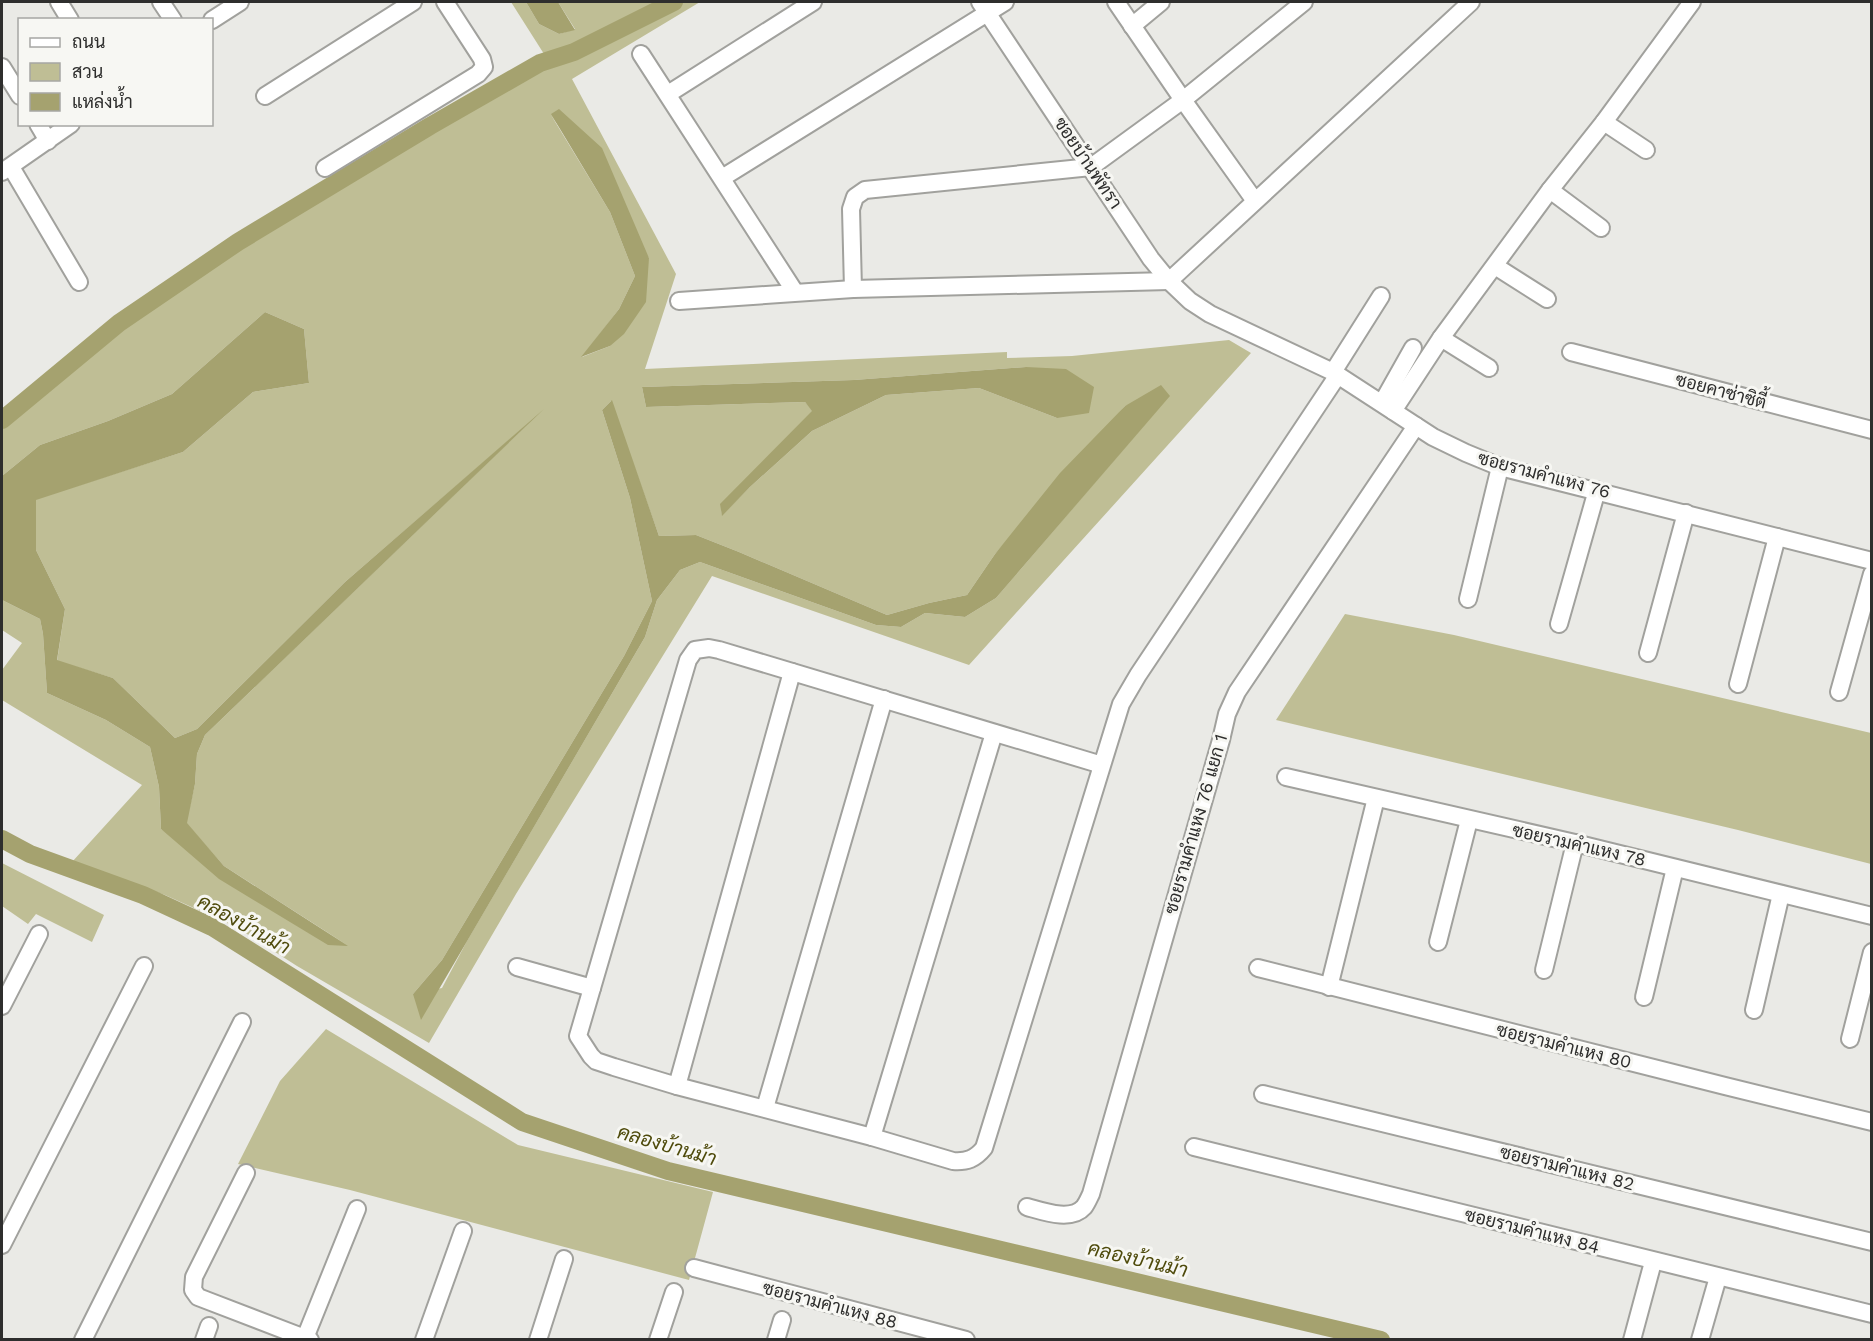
<svg xmlns="http://www.w3.org/2000/svg" width="1873" height="1341" font-family="'Work Sans',Sarabun,sans-serif">
<style>
.green{fill:#bfbe95;fill-rule:evenodd}
.water{fill:#a5a26f}
.lines{fill:none;stroke-linecap:round;stroke-linejoin:round}
.canal{stroke:#a5a26f;stroke-width:18}
.street-casing{stroke:#a1a19d;stroke-width:20}
.street{stroke:#fff;stroke-width:16}
.labels{text-anchor:middle;stroke-width:6;stroke-linejoin:round;paint-order:stroke}
.street-label{font-size:18px;fill:#2e2e2d;stroke:#f7f7f3}
.water-label{font-size:20px;font-style:italic;fill:#4f4b0c;stroke:#f7f7f3}
</style>
<rect width="100%" height="100%" fill="#eaeae6"/>
<!-- green -->
<g class="green">
<path d="M 511,2 L 526,2 L 539,24 L 559,34 L 575,29 L 558,2 L 700,2 L 572,79 L 676,274 L 645,369 L 1007,352 L 1007,358 L 1072,356 L 1229,340 L 1251,353 L 969,665 L 712,576 L 516,894 L 429,1043 L 297,966 L 236,927 L 165,895 L 72,862 L 142,785 L 2,700 L 2,670 L 22,643 L 2,630 L 2,600 L 40,619 L 43,634 L 47,693 L 106,720 L 150,747 L 159,787 L 161,829 L 347,945 L 224,866 L 186,823 L 195,784 L 197,754 L 205,735 L 531,421 L 345,582 L 197,729 L 175,738 L 113,678 L 57,661 L 65,609 L 36,550 L 36,499 L 183,452 L 253,392 L 309,383 L 304,329 L 265,312 L 172,394 L 108,421 L 40,445 L 2,476 L 2,427 L 147,311 L 241,245 L 547,67 L 544,54 ZM 551,115 L 649,258 L 610,346 L 582,357 L 619,309 L 635,276 L 610,212 ZM 1026,367 L 1057,418 L 979,388 L 886,395 L 812,431 L 750,487 L 722,515 L 721,504 L 813,411 L 805,402 L 646,407 L 642,387 L 854,380 ZM 1169,396 L 996,598 L 965,617 L 925,613 L 901,627 L 876,625 L 700,562 L 680,570 L 657,600 L 645,637 L 467,941 L 442,988 L 413,994 L 442,960 L 624,656 L 652,601 L 630,498 L 602,410 L 611,401 L 659,536 L 696,535 L 739,552 L 887,615 L 929,603 L 967,595 L 995,554 L 1125,406 Z"/>
<polygon points="1345,614 1454,635 1871,733 1871,864 1738,830 1276,720"/>
<polygon points="2,863 104,915 92,942 36,914 28,924 2,906"/>
<polygon points="326,1029 518,1145 713,1192 689,1280 350,1190 238,1164 280,1081"/>
</g>
<!-- water -->
<g class="water">
<polygon points="526,2 558,2 575,30 559,34 539,24"/>
<polygon points="559,109 602,148 649,258 646,302 624,334 610,346 581,357 619,309 635,276 610,212 551,114"/>
<polygon points="265,312 304,329 309,383 253,392 183,452 36,500 36,550 65,609 57,660 113,678 175,738 197,729 345,582 544,409 205,735 197,754 195,784 187,823 224,866 348,946 328,945 219,879 161,829 159,787 150,747 106,720 47,693 43,634 40,619 2,600 2,476 40,445 108,421 172,394"/>
<polygon points="1026,367 1066,369 1094,387 1089,413 1057,418 979,388 886,395 812,431 750,487 722,516 720,504 812,411 805,402 646,407 642,387 854,380"/>
<polygon points="1161,385 1170,396 996,598 965,617 925,613 901,627 876,625 700,562 680,570 657,600 645,637 421,1020 413,994 442,960 624,656 652,601 630,498 602,410 612,400 659,536 696,535 739,552 887,615 929,603 967,595 995,554 1060,473 1125,406"/>
</g>
<g class="lines">
<!-- canal -->
<g class="canal">
<polyline points="2,420 119,323 238,242 430,126 540,63 574,52 674,2"/>
<polyline points="2,839 30,854 143,895 212,927 522,1122 668,1171 1381,1340"/>
</g>
<defs>
<g id="street">
<polyline points="59,2 70,20"/>
<polyline points="161,2 173,20"/>
<polyline points="980,2 1151,259 1169,281 1190,301 1210,314 1333,372 1433,437 1466,453 1500,467 1872,561"/>
<polyline points="1116,2 1183,100 1255,201"/>
<polyline points="212,20 240,2"/>
<polyline points="1132,26 1161,2"/>
<polyline points="641,54 795,292"/>
<polyline points="2,67 20,96"/>
<polyline points="668,94 813,2"/>
<polyline points="265,96 413,2"/>
<polyline points="1604,122 1646,150"/>
<polyline points="38,124 48,141"/>
<polyline points="11,167 79,282"/>
<polyline points="325,168 478,74 484,67 482,59 445,2"/>
<polyline points="2,172 71,124"/>
<polyline points="722,178 1005,2"/>
<polyline points="1550,190 1601,228"/>
<polyline points="1495,266 1547,299"/>
<polyline points="853,289 851,209 855,197 865,190 1091,167 1183,100 1304,2"/>
<polyline points="679,301 853,289 1169,281 1471,2"/>
<polyline points="1441,338 1489,368"/>
<polyline points="1571,352 1872,430"/>
<polyline points="1333,372 1381,296"/>
<polyline points="1382,403 1413,348"/>
<polyline points="1393,411 1441,338 1550,190 1604,122 1692,2"/>
<polyline points="1468,599 1500,467"/>
<polyline points="1559,624 1597,490"/>
<polyline points="1648,653 1686,513"/>
<polyline points="1738,684 1777,537"/>
<polyline points="1839,692 1872,574"/>
<path d="M 1102,765 L 719,650 L 709,648 L 695,650 L 688,660 L 578,1036 L 591,1056 L 596,1061 L 614,1067 L 677,1086 L 872,1137 L 953,1161 C 967,1162 975,1159 984,1148 L 1121,704 L 1138,675 L 1338,375"/>
<polyline points="1286,777 1575,843 1872,916"/>
<polyline points="1438,942 1469,820"/>
<polyline points="517,967 592,988"/>
<polyline points="1258,968 1725,1086 1872,1122"/>
<polyline points="1544,970 1575,843"/>
<polyline points="1329,987 1376,798"/>
<polyline points="1644,997 1675,868"/>
<polyline points="2,1006 39,934"/>
<polyline points="1754,1010 1781,894"/>
<polyline points="1850,1039 1872,952"/>
<polyline points="677,1086 792,672"/>
<polyline points="1263,1094 1872,1242"/>
<polyline points="765,1108 884,699"/>
<polyline points="872,1137 994,733"/>
<polyline points="1194,1147 1872,1314"/>
<polyline points="246,1173 194,1277 193,1290 198,1297 310,1340"/>
<path d="M 1027,1207 C 1042,1211 1071,1222 1084,1207 C 1087,1203 1089,1198 1091,1194 L 1221,740 L 1227,714 L 1237,692 L 1416,426"/>
<polyline points="2,1245 144,966"/>
<polyline points="694,1268 966,1340"/>
<polyline points="305,1338 357,1209"/>
<polyline points="83,1340 242,1022"/>
<polyline points="204,1340 209,1326"/>
<polyline points="424,1340 463,1231"/>
<polyline points="538,1340 564,1259"/>
<polyline points="658,1340 674,1292"/>
<polyline points="776,1340 782,1320"/>
<polyline points="1632,1340 1653,1262"/>
<polyline points="1700,1340 1718,1277"/>
</g>
</defs>
<!-- street casing -->
<use href="#street" class="street-casing"/>
<!-- street -->
<use href="#street" class="street"/>
</g>
<g class="labels">
<!-- street labels -->
<g class="street-label">
<text transform="translate(1088 163) rotate(56)" y="6">ซอยบ้านพัทรา</text>
<text transform="translate(1721 391) rotate(15)" y="6">ซอยคาซ่าซิตี้</text>
<text transform="translate(1544 475) rotate(15)" y="6">ซอยรามคำแหง 76</text>
<text transform="translate(1196 824) rotate(-74)" y="6">ซอยรามคำแหง 76 แยก 1</text>
<text transform="translate(1579 845) rotate(13)" y="6">ซอยรามคำแหง 78</text>
<text transform="translate(1564 1046) rotate(14)" y="6">ซอยรามคำแหง 80</text>
<text transform="translate(1567 1168) rotate(14)" y="6">ซอยรามคำแหง 82</text>
<text transform="translate(1532 1231) rotate(14)" y="6">ซอยรามคำแหง 84</text>
<text transform="translate(830 1305) rotate(15)" y="6">ซอยรามคำแหง 88</text>
</g>
<!-- water labels -->
<g class="water-label">
<text transform="translate(244 924) rotate(29)" y="7">คลองบ้านม้า</text>
<text transform="translate(667 1145) rotate(16)" y="7">คลองบ้านม้า</text>
<text transform="translate(1138 1259) rotate(13)" y="7">คลองบ้านม้า</text>
</g>
</g>
<!-- border -->
<rect width="1873" height="1341" fill="none" stroke="#2e2e2d" stroke-width="6"/>
<!-- legend -->
<rect x="18" y="18" width="195" height="108" fill="#f7f7f3" stroke="#a7a7a4" stroke-width="1.5"/>
<rect x="30" y="38" width="30" height="9" fill="#ffffff" stroke="#a7a7a4" stroke-width="1.5"/>
<text x="72" y="48" font-size="18" fill="#2e2e2d">ถนน</text>
<rect x="30" y="63" width="30" height="18" fill="#bfbe95" stroke="#a7a7a4" stroke-width="1.5"/>
<text x="72" y="78" font-size="18" fill="#2e2e2d">สวน</text>
<rect x="30" y="93" width="30" height="18" fill="#a5a26f" stroke="#a7a7a4" stroke-width="1.5"/>
<text x="72" y="108" font-size="18" fill="#2e2e2d">แหล่งน้ำ</text>
</svg>
